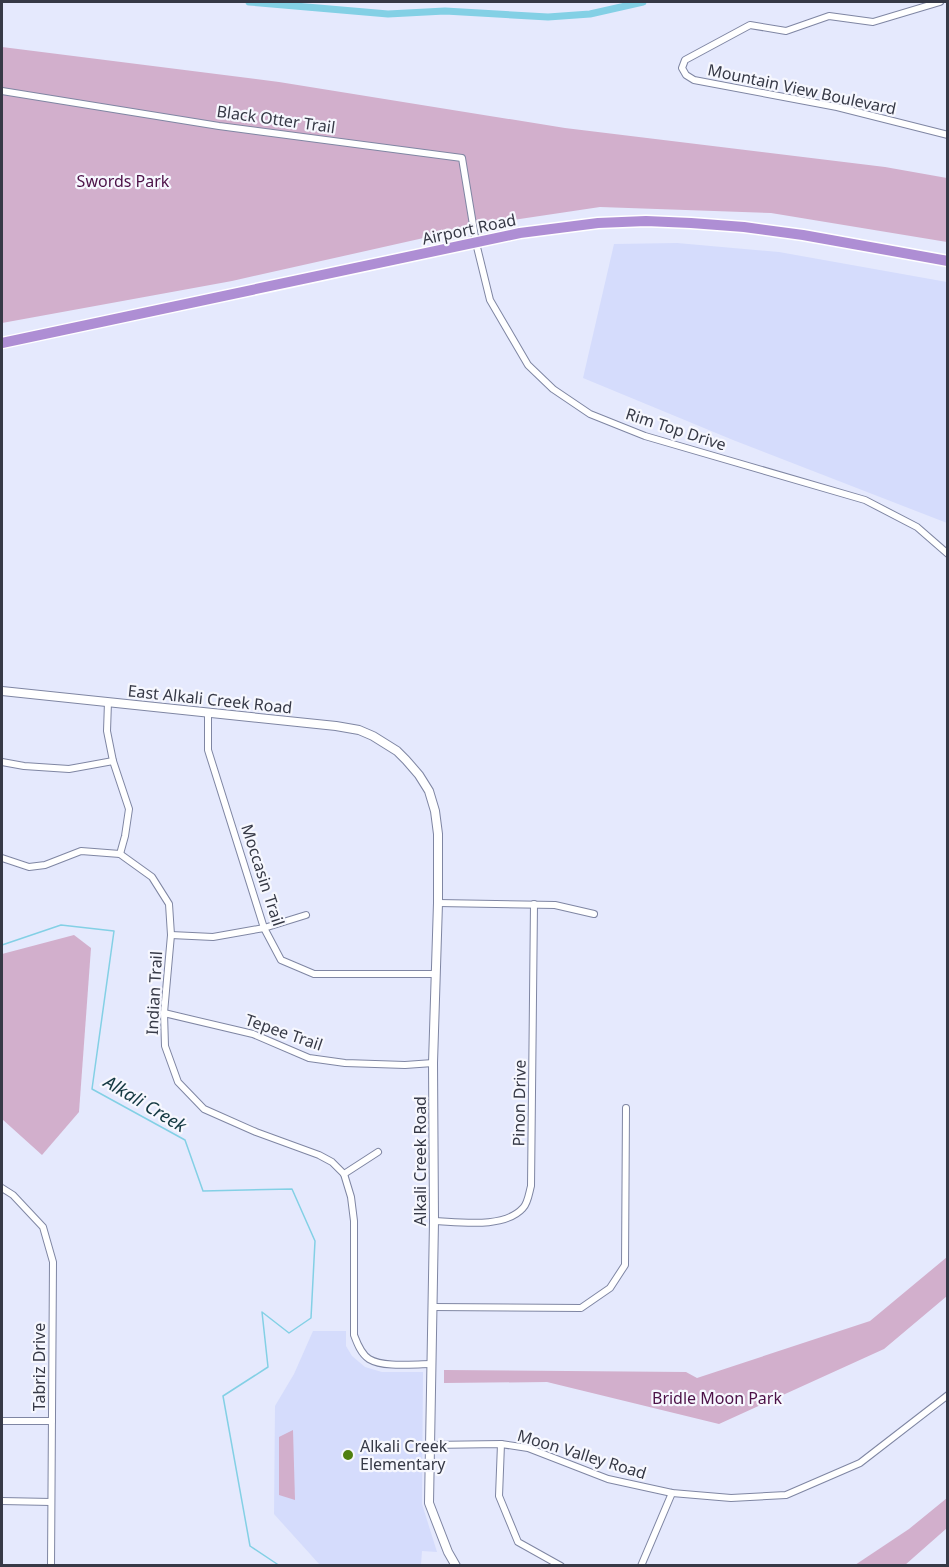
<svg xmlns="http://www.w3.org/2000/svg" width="949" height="1567" font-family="'Noto Sans',sans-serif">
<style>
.built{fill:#d5dcfc}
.green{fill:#d2afcc}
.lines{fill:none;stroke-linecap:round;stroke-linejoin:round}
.stream{stroke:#83d0e5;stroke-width:1.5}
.canal{stroke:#83d0e5;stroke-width:7}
.minor-casing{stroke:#7f86a3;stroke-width:8}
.tertiary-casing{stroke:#7f86a3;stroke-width:10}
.trunk-casing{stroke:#fff;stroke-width:13}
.minor{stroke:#fff;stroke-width:6}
.tertiary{stroke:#fff;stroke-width:8}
.trunk{stroke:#ae8ed4;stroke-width:10}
.poi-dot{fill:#508010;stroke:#f6f7fe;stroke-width:2}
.labels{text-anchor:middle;stroke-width:4.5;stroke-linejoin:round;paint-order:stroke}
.street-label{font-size:16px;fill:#363946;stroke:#f6f7fe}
.park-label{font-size:16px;fill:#4c1147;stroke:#f6f7fe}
.poi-label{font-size:16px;fill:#363946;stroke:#f6f7fe;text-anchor:start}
.water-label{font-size:18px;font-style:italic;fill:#133841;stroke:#f6f7fe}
</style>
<rect width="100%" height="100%" fill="#e5e9fd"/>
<!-- built -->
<g class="built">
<polygon points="677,243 779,252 947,282 947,523 733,440 583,378 614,244"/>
<polygon points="313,1331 346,1331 346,1346 352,1356 365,1367 382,1372 423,1372 422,1504 437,1552 422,1551 421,1565 320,1565 274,1514 275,1406 294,1374"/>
</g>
<!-- green -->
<g class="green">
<polygon points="2,47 279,82 565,128 885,167 947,178 947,242 771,213 600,207 486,224 232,281 2,323"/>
<polygon points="74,935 91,948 79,1112 42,1155 2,1119 2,954"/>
<polygon points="947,1257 947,1296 884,1349 719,1424 547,1382 444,1383 444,1370 686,1372 697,1378 870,1321"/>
<polygon points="293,1430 295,1500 279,1495 279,1437"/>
<polygon points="947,1498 947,1528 905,1565 855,1565 909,1529"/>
</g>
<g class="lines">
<!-- stream -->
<polyline class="stream" points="2,945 61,925 114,931 92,1089 185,1140 203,1191 292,1189 315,1241 311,1318 289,1333 262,1312 268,1367 223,1396 250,1546 280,1566"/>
<!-- canal -->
<polyline class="canal" points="249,2 388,14 445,11 548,17 590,14 643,2"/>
<defs>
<g id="minor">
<polyline points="940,2 873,22 829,16 786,31 750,25 685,60 682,68 686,75 694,80 837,107 948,135"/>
<polyline points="2,91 219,126 462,158 476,243 490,300 528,365 553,389 590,414 645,436 865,500 917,527 948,554"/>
<polyline points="108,702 107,731 113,761 129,809 125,836 120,854"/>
<polyline points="208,713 208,750 264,928 281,960 314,974 436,974"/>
<polyline points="2,762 24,766 69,769 113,761"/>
<path d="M 2,858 L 29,867 L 45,865 L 81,851 L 120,854 L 152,877 L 169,904 L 171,935 L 164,1013 L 165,1046 L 178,1082 L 204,1109 L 256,1132 L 319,1155 L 332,1162 L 344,1174 L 351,1197 L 354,1221 L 354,1335 C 357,1343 361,1354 369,1359 C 384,1368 414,1364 431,1364"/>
<polyline points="438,903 555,905 594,914"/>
<polyline points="171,935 213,937 264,928 306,915"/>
<polyline points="164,1013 253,1034 309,1058 345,1063 405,1065 433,1063"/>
<polyline points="344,1174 378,1152"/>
<polyline points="2,1188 13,1195 43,1227 53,1262 51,1566"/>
<path d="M 434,1221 C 460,1222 504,1229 523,1208 C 528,1203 529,1193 531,1186 L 534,904"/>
<polyline points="432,1307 581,1308 610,1288 625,1265 626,1108"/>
<polyline points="2,1421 52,1421"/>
<polyline points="501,1444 499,1496 518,1542 561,1566"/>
<polyline points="430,1445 501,1444 528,1448 608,1479 672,1493 731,1498 786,1495 860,1463 948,1395"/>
<polyline points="2,1501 51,1502"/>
<polyline points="641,1566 672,1493"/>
</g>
<polyline id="tertiary" points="2,691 336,726 359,730 373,736 397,751 406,760 419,775 429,791 435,811 438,834 438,903 433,1063 434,1221 429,1503 448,1552 456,1566"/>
<polyline id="trunk" points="2,343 520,233 598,223 646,221 691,223 744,227 803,235 948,261"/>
</defs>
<!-- minor casing -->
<use href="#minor" class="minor-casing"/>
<!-- tertiary casing -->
<use href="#tertiary" class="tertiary-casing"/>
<!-- trunk casing -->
<use href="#trunk" class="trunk-casing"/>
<!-- minor -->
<use href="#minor" class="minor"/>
<!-- tertiary -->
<use href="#tertiary" class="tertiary"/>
<!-- trunk -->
<use href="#trunk" class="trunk"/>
</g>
<!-- markers -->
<circle class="poi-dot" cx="348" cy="1455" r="6"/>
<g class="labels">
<!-- street labels -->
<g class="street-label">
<text transform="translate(802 89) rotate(12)" y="6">Mountain View Boulevard</text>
<text transform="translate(276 119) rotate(8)" y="6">Black Otter Trail</text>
<text transform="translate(469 229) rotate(-12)" y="6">Airport Road</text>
<text transform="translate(676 429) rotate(18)" y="6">Rim Top Drive</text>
<text transform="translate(210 699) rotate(6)" y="6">East Alkali Creek Road</text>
<text transform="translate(263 875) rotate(72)" y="6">Moccasin Trail</text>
<text transform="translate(154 993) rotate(-87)" y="6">Indian Trail</text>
<text transform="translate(284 1032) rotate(19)" y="6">Tepee Trail</text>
<text transform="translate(519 1103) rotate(-89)" y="6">Pinon Drive</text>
<text transform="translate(420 1161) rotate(-90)" y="6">Alkali Creek Road</text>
<text transform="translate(39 1367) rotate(-90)" y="6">Tabriz Drive</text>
<text transform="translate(582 1454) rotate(17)" y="6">Moon Valley Road</text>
</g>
<!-- park labels -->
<g class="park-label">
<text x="123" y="187">Swords Park</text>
<text x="717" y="1404">Bridle Moon Park</text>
</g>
<!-- poi labels -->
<g class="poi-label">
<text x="360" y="1452">Alkali Creek<tspan x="360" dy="18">Elementary</tspan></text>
</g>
<!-- water labels -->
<g class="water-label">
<text transform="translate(145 1104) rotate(31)" y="6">Alkali Creek</text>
</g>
</g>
<!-- border -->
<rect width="949" height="1567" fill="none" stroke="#363946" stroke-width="6"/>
</svg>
